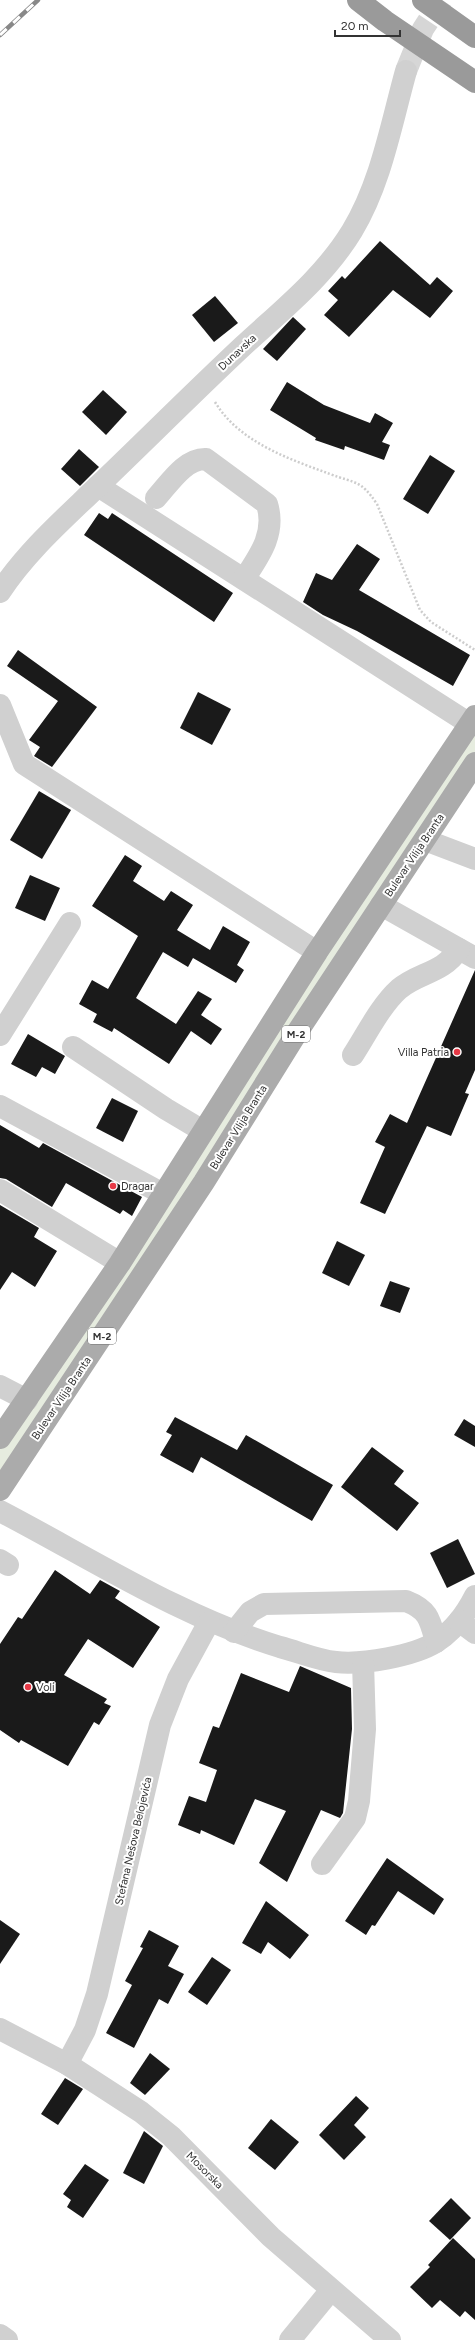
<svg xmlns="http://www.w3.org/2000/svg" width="475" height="2340" font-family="Figtree,sans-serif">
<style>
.green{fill:#e6ecdf}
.building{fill:#1a1a1a}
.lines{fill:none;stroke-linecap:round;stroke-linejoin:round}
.minor-tunnel{stroke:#d6d6d6;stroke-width:22;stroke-dasharray:22 11;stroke-linecap:butt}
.path{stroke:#cdcdcd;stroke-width:2.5;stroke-dasharray:2 2;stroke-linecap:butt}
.minor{stroke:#d0d0d0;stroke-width:22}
.major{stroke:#ababab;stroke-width:22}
.highway{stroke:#9a9a9a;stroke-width:22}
.rail-casing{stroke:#888;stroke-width:4.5}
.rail{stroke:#fff;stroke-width:3;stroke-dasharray:9;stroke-linecap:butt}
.poi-dot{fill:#e63946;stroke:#fff;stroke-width:1.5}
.labels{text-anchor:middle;stroke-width:4;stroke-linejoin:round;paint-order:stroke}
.shield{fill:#fff;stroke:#707070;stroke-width:1}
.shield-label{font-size:10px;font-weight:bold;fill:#333}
.street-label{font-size:11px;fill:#333;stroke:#fff}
.poi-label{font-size:11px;fill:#333;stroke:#fff;text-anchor:start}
</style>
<rect width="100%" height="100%" fill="#fff"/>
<!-- green -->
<polygon class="green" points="475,732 475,757 0,1471 0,1447"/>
<!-- building -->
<g class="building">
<polygon points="380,241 430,285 437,277 453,291 430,318 393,290 349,337 324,315 338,300 328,291 342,276 345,279"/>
<polygon points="215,296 238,323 214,342 192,315"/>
<polygon points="293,317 306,329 277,361 263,349"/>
<polygon points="287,382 324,405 370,423 375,413 393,423 382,442 390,445 384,460 345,446 344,450 315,440 316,438 270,410"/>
<polygon points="103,390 127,412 106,435 82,412"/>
<polygon points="79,449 99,467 80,486 61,469"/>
<polygon points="430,455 455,471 428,514 403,499"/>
<polygon points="99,513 108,519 112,513 233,593 214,622 84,535"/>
<polygon points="357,544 380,559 359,590 470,655 453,686 357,631 323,615 303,602 316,573 332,580"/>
<polygon points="18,650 97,707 52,767 34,756 40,747 29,740 58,701 7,666"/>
<polygon points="198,692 231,709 212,745 180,728"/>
<polygon points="39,791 71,810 42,859 10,840"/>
<polygon points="125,855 142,866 133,881 164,901 171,891 193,905 177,930 210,950 223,926 250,942 237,965 244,970 236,983 193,958 188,967 163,952 136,998 176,1024 198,991 212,999 201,1015 222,1029 211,1045 191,1031 169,1064 114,1028 112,1032 93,1022 97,1014 79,1004 92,980 108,989 138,936 92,906"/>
<polygon points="30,875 60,888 45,921 15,908"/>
<polygon points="475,970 475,1070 465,1093 469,1094 451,1136 427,1126 385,1214 360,1203 385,1147 375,1142 390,1114 407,1123"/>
<polygon points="28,1034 65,1056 55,1074 42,1067 36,1077 11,1064"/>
<polygon points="112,1098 138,1111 123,1142 96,1128"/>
<polygon points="0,1125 39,1148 43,1143 142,1197 132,1216 123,1210 120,1214 66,1183 52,1207 6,1179 0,1178"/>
<polygon points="0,1205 39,1228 34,1237 57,1251 35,1287 12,1272 0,1290"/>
<polygon points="337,1241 365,1255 349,1286 322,1273"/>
<polygon points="390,1281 410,1288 400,1313 380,1306"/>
<polygon points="175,1417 237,1450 246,1435 333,1485 312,1521 201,1457 193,1473 160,1455 172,1435 166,1432"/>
<polygon points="464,1419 475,1426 475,1447 454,1435"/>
<polygon points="372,1447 404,1471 394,1484 419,1503 397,1531 341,1487"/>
<polygon points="458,1539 475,1574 447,1588 430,1553"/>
<polygon points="55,1570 90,1594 100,1580 120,1591 115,1598 160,1627 133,1668 88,1639 64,1675 107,1699 104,1703 111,1706 99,1725 94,1722 68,1766 21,1740 19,1743 0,1730 0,1644 18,1617 22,1619"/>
<polygon points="300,1666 351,1688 352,1729 343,1813 340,1818 321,1810 287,1882 259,1863 286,1811 255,1799 234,1845 201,1830 200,1834 178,1825 189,1796 206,1802 217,1770 199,1763 213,1726 219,1728 241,1673 289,1692"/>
<polygon points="387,1858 444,1899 434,1915 398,1891 375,1926 372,1925 366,1935 345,1921"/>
<polygon points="266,1901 309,1935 290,1959 268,1942 261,1954 242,1943"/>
<polygon points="0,1920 20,1934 0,1964"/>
<polygon points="149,1930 179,1946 168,1966 184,1974 168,2004 159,1999 134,2048 106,2033 132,1985 125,1981 143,1948 140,1947"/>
<polygon points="212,1957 231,1970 207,2005 188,1992"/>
<polygon points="150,2053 170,2069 145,2095 130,2083"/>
<polygon points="65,2078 83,2089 58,2125 41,2114"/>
<polygon points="356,2096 369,2108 354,2125 366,2137 344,2160 319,2135"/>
<polygon points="271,2119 299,2142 275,2170 248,2148"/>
<polygon points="144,2131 163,2146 144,2184 123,2173"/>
<polygon points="85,2164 109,2180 83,2218 67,2207 71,2200 63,2194"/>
<polygon points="451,2198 471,2218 450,2240 429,2221"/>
<polygon points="453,2238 475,2259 475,2320 465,2311 460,2317 440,2300 432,2308 410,2287 430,2267 428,2265"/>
</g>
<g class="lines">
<!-- minor-tunnel -->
<polyline class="minor-tunnel" points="406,71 423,29 442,0"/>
<!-- path -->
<path class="path" d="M 215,402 C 239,442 289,459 330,474 C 356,484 360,479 377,504 L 420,610 L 431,622 L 475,650"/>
<!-- minor -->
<g class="minor">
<polyline points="98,486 470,724"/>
<path d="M 156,498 C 169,484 185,458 206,459 L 267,504 C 276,533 260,555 244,579"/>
<path d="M 0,592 C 27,551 64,519 99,485 C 147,439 194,392 243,346 C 282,310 324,277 352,231 C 381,183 391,125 406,71"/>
<polyline points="0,705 24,764 317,952"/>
<polyline points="425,840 475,859"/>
<polyline points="381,905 475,958"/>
<polyline points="0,1035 70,923"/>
<polyline points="73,1047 166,1109 203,1131"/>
<path d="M 353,1055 C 366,1035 381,1005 399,989 C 419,972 442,974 459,949"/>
<polyline points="0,1106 163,1194"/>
<polyline points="0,1190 120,1263"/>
<polyline points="0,1386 27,1400"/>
<path d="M 0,1511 C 92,1559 181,1617 280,1647 C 299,1652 317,1660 336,1662 C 362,1665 414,1656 436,1642 C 453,1631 466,1614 475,1596"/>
<polyline points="0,1560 8,1565"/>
<polyline points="459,1621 475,1633"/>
<path d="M 234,1632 L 250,1612 L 264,1604 L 406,1601 C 429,1610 430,1620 436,1642"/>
<polyline points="322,1864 355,1818 359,1801 365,1729 363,1662"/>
<polyline points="0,2029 67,2064 141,2112 171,2136 271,2237 390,2340"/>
<polyline points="67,2064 85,2030 97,1994 160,1725 178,1679 209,1622"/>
<polyline points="0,2335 7,2340"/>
<polyline points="290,2340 331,2290"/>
</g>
<!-- major -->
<g class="major">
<polyline points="0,1438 120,1263 317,952 475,716"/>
<polyline points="0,1490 204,1182 298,1031 475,763"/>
</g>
<!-- highway -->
<g class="highway">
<polyline points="358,0 385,21 475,82"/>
<polyline points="423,0 475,37"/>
</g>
<defs>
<polyline id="rail" points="0,35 38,0"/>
</defs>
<!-- rail casing -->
<use href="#rail" class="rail-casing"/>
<!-- rail -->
<use href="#rail" class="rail"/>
</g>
<!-- markers -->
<g class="poi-dot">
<circle cx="457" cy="1052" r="4"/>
<circle cx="113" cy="1186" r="4"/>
<circle cx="28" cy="1687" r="4"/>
</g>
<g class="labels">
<!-- shield labels -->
<g class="shield">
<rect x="282" y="1026" width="28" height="16" rx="3"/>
<rect x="88" y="1328" width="28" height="16" rx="3"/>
</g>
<g class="shield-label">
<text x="296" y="1038">M-2</text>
<text x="102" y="1340">M-2</text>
</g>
<!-- street labels -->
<g class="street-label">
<text transform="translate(237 352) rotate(-43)" y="4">Dunavska</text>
<text transform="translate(414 855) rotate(-56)" y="4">Bulevar Vilija Branta</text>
<text transform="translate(238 1127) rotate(-58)" y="4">Bulevar Vilija Branta</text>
<text transform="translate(61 1398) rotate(-56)" y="4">Bulevar Vilija Branta</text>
<text transform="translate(133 1841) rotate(-77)" y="4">Stefana Nešova Belojevića</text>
<text transform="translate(205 2170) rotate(45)" y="4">Mosorska</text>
</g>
<!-- poi labels -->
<g class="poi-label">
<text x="449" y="1056" text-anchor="end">Villa Patria</text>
<text x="121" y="1190">Dragar</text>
<text x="36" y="1691">Voli</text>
</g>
</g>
<!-- scale -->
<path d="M335 30v6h65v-6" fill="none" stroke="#333333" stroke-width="2"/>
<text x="341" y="30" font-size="12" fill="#333333" stroke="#ffffff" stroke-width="3" paint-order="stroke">20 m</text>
</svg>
